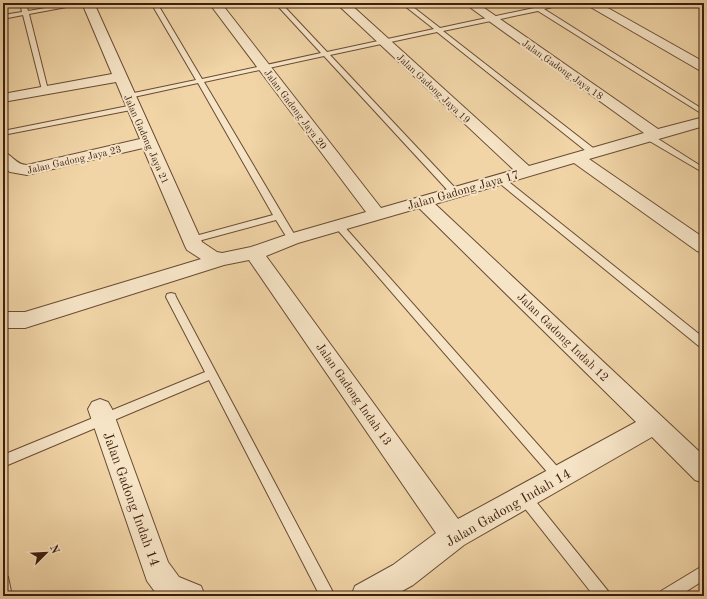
<svg xmlns="http://www.w3.org/2000/svg" width="707" height="599" font-family="'Old Standard TT',serif">
<style>
.lines{fill:none;stroke-linecap:round;stroke-linejoin:round}
.service-casing{stroke:#6a4c34;stroke-width:2}
.minor-casing{stroke:#6a4c34;stroke-width:2}
.service{fill:#f6e4c6;fill-rule:evenodd}
.minor{fill:#f6e4c6;fill-rule:evenodd}
.labels{text-anchor:middle;stroke-width:4;stroke-linejoin:round;paint-order:stroke}
.far-street-label{font-size:10px;fill:#3d1e0e;stroke:#f6e4c6}
.street-label{font-size:12px;fill:#3d1e0e;stroke:#f6e4c6}
.near-street-label{font-size:14px;fill:#3d1e0e;stroke:#f6e4c6}
</style>
<rect width="100%" height="100%" fill="#f1d5a7"/>
<filter id="stains"><feTurbulence type="fractalNoise" baseFrequency=".005" numOctaves="4"/><feColorMatrix values="0 0 0 0 .2 0 0 0 0 .09 0 0 0 0 .02 0 0 0 .5 -.17"/></filter>
<radialGradient id="worn" r=".72"><stop offset=".6" stop-color="#630" stop-opacity="0"/><stop offset="1" stop-color="#630" stop-opacity=".3"/></radialGradient>
<g class="lines">
<defs>
<g id="service">
<polygon points="20,3 26,3 28,11 75,3 88,3 29,14 48,90 47,91 42,90 23,15 3,19 3,15 22,12"/>
<polygon points="151,3 157,3 202,79 321,53 275,3 281,3 327,52 434,29 401,3 408,3 440,28 534,8 527,3 534,3 540,7 558,3 569,3 544,9 704,110 704,115 538,11 443,31 597,151 597,155 591,155 437,32 330,55 458,191 459,193 458,195 452,195 324,56 204,82 297,239 295,241 289,241 276,220 191,243 186,240 188,238 273,215 198,83 129,98 125,96 129,94 196,80"/>
<polygon points="133,105 136,105 136,109 3,135 3,131"/>
<polygon points="646,135 652,135 704,168 704,173 646,139"/>
<polygon points="498,178 504,178 704,338 704,348 700,347 498,182 497,180"/>
<polygon points="339,223 342,224 563,473 565,477 563,481 559,483 555,481 336,228 335,226 336,224"/>
<polygon points="171,293 175,294 176,297 335,596 320,596 209,380 3,467 3,455 205,372 166,297 167,294"/>
<polygon points="524,491 529,493 608,591 610,596 594,596 519,501 518,497 519,493"/>
<polygon points="704,565 704,580 679,596 659,596 661,591"/>
<polygon points="3,575 8,577 12,596 3,596"/>
</g>
<g id="minor">
<path d="M 82,3 L 94,3 L 202,242 L 217,252 L 222,253 L 251,247 L 286,235 L 366,212 L 209,3 L 221,3 L 381,208 L 514,170 L 336,3 L 349,3 L 529,166 L 644,133 L 464,3 L 477,3 L 658,129 L 704,117 L 704,126 L 589,159 L 704,238 L 704,253 L 697,251 L 574,163 L 435,204 L 704,456 L 704,483 L 695,480 L 652,437 L 464,545 L 413,585 L 393,596 L 351,596 L 355,586 L 393,565 L 436,533 L 249,260 L 224,265 L 25,328 L 3,328 L 3,312 L 25,312 L 201,259 L 187,250 L 185,246 L 143,148 L 27,175 L 10,172 L 3,167 L 3,152 C 13,155 16,165 27,165 L 140,139 L 116,82 L 3,102 L 3,94 L 112,74 ZM 419,208 L 636,422 L 458,519 L 266,256 L 298,243 Z"/>
<polygon points="585,3 599,3 704,62 704,71 699,70 587,5"/>
<polygon points="100,399 108,402 112,409 168,562 179,577 201,586 205,596 158,596 147,581 88,409 92,402"/>
</g>
</defs>
<!-- service casing -->
<use href="#service" class="service-casing"/>
<!-- minor casing -->
<use href="#minor" class="minor-casing"/>
<!-- service -->
<use href="#service" class="service"/>
<!-- minor -->
<use href="#minor" class="minor"/>
</g>
<g class="labels">
<!-- far-street labels -->
<g class="far-street-label">
<text transform="translate(563 69) rotate(35)" y="4">Jalan Gadong Jaya 18</text>
<text transform="translate(434 88) rotate(43)" y="4">Jalan Gadong Jaya 19</text>
<text transform="translate(296 109) rotate(53)" y="4">Jalan Gadong Jaya 20</text>
<text transform="translate(147 139) rotate(66)" y="4">Jalan Gadong Jaya 21</text>
<text transform="translate(74 159) rotate(-13)" y="4">Jalan Gadong Jaya 23</text>
</g>
<!-- street labels -->
<g class="street-label">
<text transform="translate(463 190) rotate(-16)" y="4">Jalan Gadong Jaya 17</text>
<text transform="translate(563 337) rotate(44)" y="4">Jalan Gadong Indah 12</text>
<text transform="translate(354 394) rotate(55)" y="4">Jalan Gadong Indah 13</text>
</g>
<!-- near-street labels -->
<g class="near-street-label">
<text transform="translate(132 499) rotate(70)" y="5">Jalan Gadong Indah 14</text>
<text transform="translate(508 507) rotate(-30)" y="5">Jalan Gadong Indah 14</text>
</g>
</g>
<!-- margin -->
<rect width="707" height="599" fill="none" stroke="#f1d5a7" stroke-width="16"/>
<rect x="4" y="4" width="699" height="591" fill="none" stroke="#3d1e0e" stroke-width="2"/>
<rect x="8" y="8" width="691" height="583" fill="none" stroke="#3d1e0e"/>
<!-- north arrow -->
<g transform="translate(46 553) rotate(66)" stroke="#f6e4c6" stroke-width="3" paint-order="stroke">
<path d="M0-3L7 15L0 10L-7 15Z" fill="#3d1e0e"/>
<text y="-6" font-size="11" font-weight="bold" text-anchor="middle" fill="#3d1e0e">N</text>
</g>
<rect width="100%" height="100%" filter="url(#stains)"/>
<rect width="100%" height="100%" fill="url(#worn)"/>
</svg>
